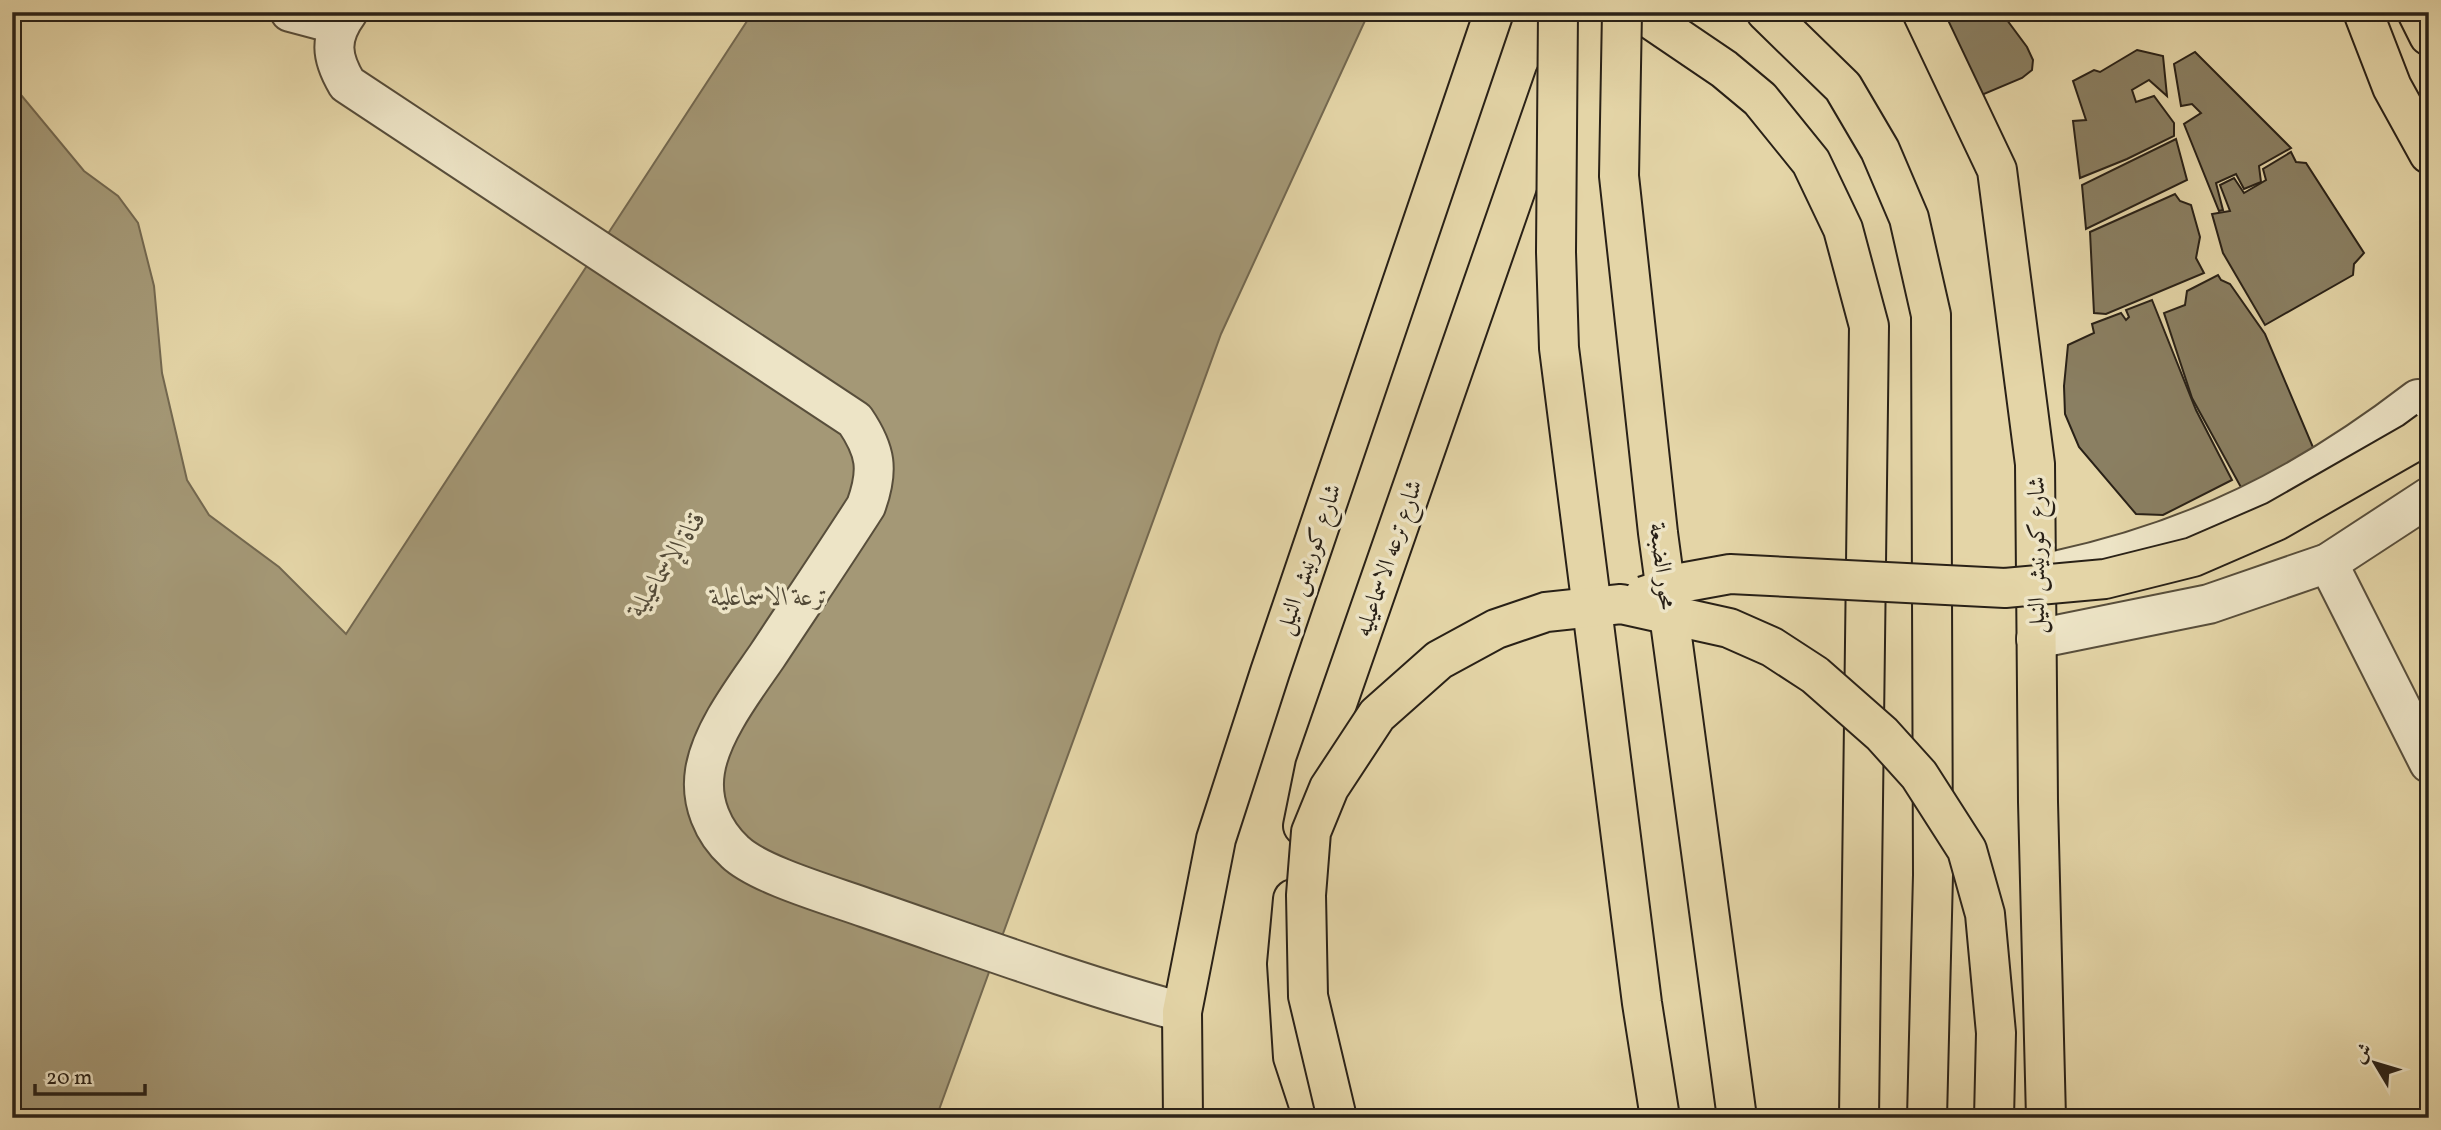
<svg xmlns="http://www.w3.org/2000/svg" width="2441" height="1130" font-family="Vollkorn,Amiri,serif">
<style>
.water{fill:#a49876;stroke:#736850;stroke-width:2}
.building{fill:#8a7f62;stroke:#292117;stroke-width:2}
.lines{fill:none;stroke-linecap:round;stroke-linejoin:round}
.minor-casing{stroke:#584e3b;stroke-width:42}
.major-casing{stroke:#292117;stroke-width:42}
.highway-casing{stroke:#292117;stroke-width:42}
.minor{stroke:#ede4c6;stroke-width:38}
.major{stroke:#e4d5a7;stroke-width:38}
.highway{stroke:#e4d5a7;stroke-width:38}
.highway-bridge-casing{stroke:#292117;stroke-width:42;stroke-linecap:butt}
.highway-bridge{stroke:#e4d5a7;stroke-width:38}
.labels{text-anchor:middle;stroke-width:7;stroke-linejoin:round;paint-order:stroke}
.street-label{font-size:24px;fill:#292117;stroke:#ede4c6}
.water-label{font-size:26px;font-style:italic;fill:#544b38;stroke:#ede4c6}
</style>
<rect width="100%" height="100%" fill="#e4d5a7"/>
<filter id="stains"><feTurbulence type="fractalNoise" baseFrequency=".00286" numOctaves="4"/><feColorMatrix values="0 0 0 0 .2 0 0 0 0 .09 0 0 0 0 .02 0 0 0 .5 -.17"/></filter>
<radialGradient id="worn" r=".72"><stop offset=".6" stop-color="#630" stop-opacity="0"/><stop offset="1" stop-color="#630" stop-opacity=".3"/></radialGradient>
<!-- water -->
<polygon class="water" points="753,12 1369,12 1221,334 936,1118 12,1118 12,84 84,171 118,196 138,223 154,286 162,373 187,480 209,515 279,567 346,634"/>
<!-- building -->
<g class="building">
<polygon points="1957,12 2001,12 2027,47 2033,60 2032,70 2022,78 1965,102 1937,33"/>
<polygon points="2137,50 2163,56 2167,96 2149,80 2132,90 2136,102 2154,96 2174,123 2174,136 2127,159 2080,178 2073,121 2086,120 2073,81 2094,70 2100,72"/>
<polygon points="2195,52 2291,148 2259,166 2261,182 2244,189 2236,174 2216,183 2223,210 2219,211 2184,124 2201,113 2192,104 2181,106 2174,64"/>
<polygon points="2176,139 2187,180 2086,229 2082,185"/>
<polygon points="2291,152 2296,162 2306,163 2364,253 2354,264 2353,275 2265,325 2223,253 2212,214 2230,211 2220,185 2234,178 2244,193 2266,180 2263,169"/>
<polygon points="2175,194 2180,201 2191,205 2200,237 2196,258 2204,273 2106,314 2094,313 2090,232"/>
<polygon points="2218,275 2221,280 2230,284 2265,334 2315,452 2243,491 2192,398 2164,313 2185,305 2187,291"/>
<polygon points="2152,300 2196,410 2232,480 2163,515 2136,514 2079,447 2065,414 2064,386 2068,345 2094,333 2092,324 2121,313 2126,320 2129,317 2126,310"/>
</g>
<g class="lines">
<defs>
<g id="minor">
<polyline points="290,12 339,25"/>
<path d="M 348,12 C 329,38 331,57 347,84 L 855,420 C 876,451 879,470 866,506 C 834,556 800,606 767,656 C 745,688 711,732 705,771 C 700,802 713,832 735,852 C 759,875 833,896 866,908 C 971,944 1075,983 1182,1012"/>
<polyline points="2328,563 2429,763"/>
<path d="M 2055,571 C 2195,541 2305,486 2418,399"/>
<polyline points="2036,639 2209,604 2328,563 2429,497"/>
</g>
<g id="major">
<polyline points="1922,12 1997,170 2035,464 2038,802 2046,1118"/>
<polyline points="2363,12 2392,87 2429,154"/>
<polyline points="2417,12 2429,36"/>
<polyline points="1303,826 1315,767 1555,77"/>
<polyline points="1293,899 1287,964 1293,1057 1313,1118"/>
<polyline points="1183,1118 1182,1012 1216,839 1270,672 1494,12"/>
</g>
<g id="highway">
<polyline points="1640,12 1724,69 1760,99 1811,162 1843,229 1869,326 1859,1118"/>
<polyline points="1766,12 1843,87 1880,150 1909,218 1931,315 1933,875 1927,1118"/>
</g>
</defs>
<!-- minor casing -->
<use href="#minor" class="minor-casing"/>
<!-- major casing -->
<use href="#major" class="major-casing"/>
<!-- highway casing -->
<use href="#highway" class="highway-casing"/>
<!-- minor -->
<use href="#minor" class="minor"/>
<!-- major -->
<use href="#major" class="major"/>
<!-- highway -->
<use href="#highway" class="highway"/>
<defs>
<g id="highway-bridge">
<polyline points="1558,12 1556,252 1559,348 1642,1003 1660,1118"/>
<polyline points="1622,12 1619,176 1658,533 1737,1118"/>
<polyline points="1644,596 1686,582 1730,574 2005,588 2105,579 2193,557 2276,521 2414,442 2429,431"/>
<polyline points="1337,1118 1308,996 1306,895 1311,832 1329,788 1377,715 1439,660 1496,629 1546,612 1621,604 1729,628 1772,647 1815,675 1882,734 1919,775 1967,850 1985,914 1996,1033 1994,1118"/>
</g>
</defs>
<!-- highway-bridge casing -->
<use href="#highway-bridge" class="highway-bridge-casing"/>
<!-- highway-bridge -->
<use href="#highway-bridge" class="highway-bridge"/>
</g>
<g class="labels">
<!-- street labels -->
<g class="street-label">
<text transform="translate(2036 555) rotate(-90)" y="8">شارع كورنيش النيل</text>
<text transform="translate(1388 558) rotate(-71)" y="8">شارع ترعه الاسماعيليه</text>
<text transform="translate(1308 559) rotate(-71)" y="8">شارع كورنيش النيل</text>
<text transform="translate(1663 566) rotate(83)" y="8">محور الضبعة</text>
</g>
<!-- water labels -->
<g class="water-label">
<text transform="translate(666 563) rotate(-57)" y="9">قناة الإسماعيلية</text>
<text x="770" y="605">ترعة الاسماعلية</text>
</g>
</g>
<!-- margin -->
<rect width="2441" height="1130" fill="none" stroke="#e4d5a7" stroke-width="42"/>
<rect x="14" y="14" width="2413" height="1102" fill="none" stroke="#292117" stroke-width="3.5"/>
<rect x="21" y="21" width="2399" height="1088" fill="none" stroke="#292117" stroke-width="2"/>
<!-- north arrow -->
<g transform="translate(2375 1063) rotate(308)" stroke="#ede4c6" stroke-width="5" paint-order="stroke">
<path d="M0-5L12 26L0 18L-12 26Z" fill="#292117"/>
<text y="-10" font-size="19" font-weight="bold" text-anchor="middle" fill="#292117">ش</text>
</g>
<!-- scale -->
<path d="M35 1084v10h110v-10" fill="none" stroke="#292117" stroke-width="3.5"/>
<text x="46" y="1084" font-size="21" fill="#292117" stroke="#ede4c6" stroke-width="5" paint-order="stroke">20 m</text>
<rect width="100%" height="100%" filter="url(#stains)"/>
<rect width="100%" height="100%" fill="url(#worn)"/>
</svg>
